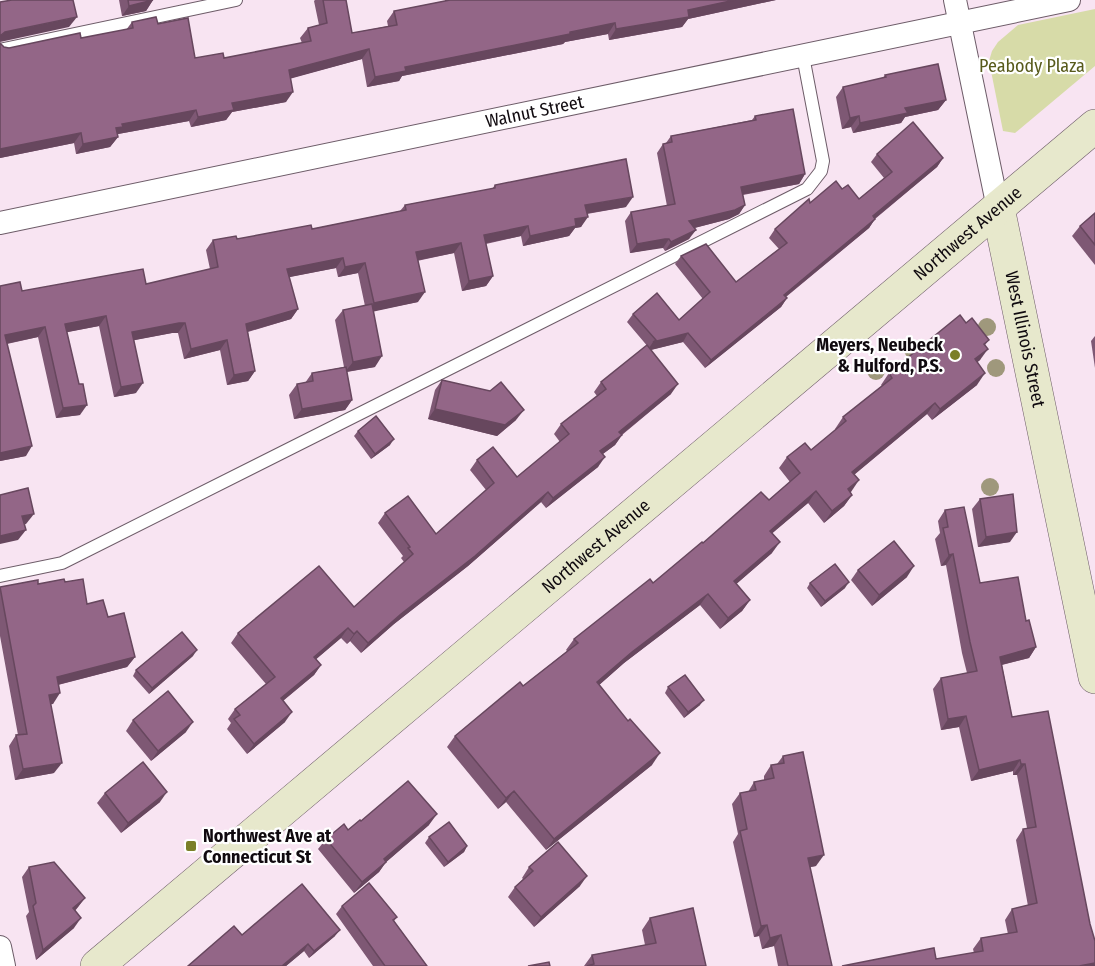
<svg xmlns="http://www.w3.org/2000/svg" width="1095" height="966" font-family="'Fira Sans Condensed',sans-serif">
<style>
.green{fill:#d7dba8}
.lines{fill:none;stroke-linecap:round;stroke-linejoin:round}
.lane-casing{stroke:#6d5c68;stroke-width:14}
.street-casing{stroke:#6d5c68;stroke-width:24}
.secondary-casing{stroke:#6d5c68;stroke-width:34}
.lane{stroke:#fff;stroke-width:12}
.street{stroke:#fff;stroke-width:22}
.secondary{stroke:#e7e8cc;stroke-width:33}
.tree{fill:#9f987c}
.wall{fill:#7e5874}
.shaded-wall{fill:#67475e}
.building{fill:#936687;stroke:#67475e;stroke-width:1.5}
.poi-dot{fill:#7b7f28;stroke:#fff;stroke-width:2}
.labels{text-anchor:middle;stroke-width:4.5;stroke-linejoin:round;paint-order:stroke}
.park-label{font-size:18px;fill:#575a1b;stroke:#fff}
.street-label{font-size:18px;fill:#100a0f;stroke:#fff}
.poi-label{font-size:18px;font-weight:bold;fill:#100a0f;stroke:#fff;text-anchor:end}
</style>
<rect width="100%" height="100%" fill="#f8e4f2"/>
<!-- green -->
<polygon class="green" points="1095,9 1095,66 1015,133 1003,131 989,61 992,51 998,42 1018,25"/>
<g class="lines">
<defs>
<g id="lane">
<polyline points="0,50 236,0"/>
<polyline points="0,576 62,563 807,189 821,171 823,161 803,56"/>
</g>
<g id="street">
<polyline points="955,0 998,208"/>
<path id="s1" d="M 0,223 L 1069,0"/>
<polyline points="0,947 4,966"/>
</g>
<g id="secondary">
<path id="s2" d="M 998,208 L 1095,677"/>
<path id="s3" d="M 97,966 L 1095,126"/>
</g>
</defs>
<!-- lane casing -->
<use href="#lane" class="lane-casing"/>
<!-- street casing -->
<use href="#street" class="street-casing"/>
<!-- secondary casing -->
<use href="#secondary" class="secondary-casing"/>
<!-- lane -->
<use href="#lane" class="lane"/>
<!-- street -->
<use href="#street" class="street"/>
<!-- secondary -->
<use href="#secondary" class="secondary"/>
</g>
<!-- trees -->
<g class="tree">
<circle cx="987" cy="327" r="9"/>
<circle cx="913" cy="350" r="9"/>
<circle cx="996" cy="368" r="9"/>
<circle cx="876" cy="371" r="9"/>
<circle cx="990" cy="487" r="9"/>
</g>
<!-- wall -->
<g class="wall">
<polygon points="119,0 153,0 146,11 122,16"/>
<polygon points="315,0 346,0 352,33 388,26 387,21 394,11 445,1 445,0 776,0 688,19 682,27 609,40 608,34 565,42 563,44 402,76 399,81 367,87 362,59 291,78 286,102 232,112 226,120 191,127 189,121 118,134 118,137 110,147 76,154 74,143 0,158 0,161 0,43 4,47 9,48 81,38 126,30 132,22 158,24 195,58 224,58 302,43 300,38 308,28 319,25 314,1"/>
<polygon points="885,75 946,100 938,110 905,117 901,123 853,133 851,127 842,129 836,97 843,87 883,78"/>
<polygon points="755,116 805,174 799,184 743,195 745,205 739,214 729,219 694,228 689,239 665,251 663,248 658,248 630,253 625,221 631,212 667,206 657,153 663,144 666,143 671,136 752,120"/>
<polygon points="877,154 943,158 937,167 875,219 869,228 786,297 787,298 781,307 705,368 683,342 650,350 671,394 622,435 615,445 603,454 598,467 546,508 541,502 468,566 394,624 361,653 350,641 347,644 341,638 316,659 321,665 314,675 283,701 285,722 247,754 227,729 231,723 228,719 235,709 266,684 231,643 238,633 354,607 404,562 401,558 403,556 378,523 385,513 436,534 486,490 470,470 477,460 517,477 560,442 554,434 561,424 597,396 594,392 601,382 649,348 627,322 633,314 679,320 703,299 675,264 681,256 736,282 779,249 769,238 775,229 810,203 842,189 859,199 884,178 871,162"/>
<polygon points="495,185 626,207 587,214 581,227 575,228 569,236 523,246 521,236 486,244 493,276 486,286 462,291 454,253 417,261 418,302 373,311 375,367 347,372 352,400 345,410 294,419 289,395 297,384 305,383 312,373 344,367 335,320 343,310 365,306 358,273 338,277 336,268 289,277 298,309 291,319 248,332 255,371 248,381 227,385 220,350 184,359 178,333 172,333 134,340 136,393 114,397 99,326 67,332 80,415 56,418 38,337 7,344 26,456 0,461 0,286 22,291 146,284 210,269 206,250 213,240 237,239 312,229 400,211 405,205 492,189"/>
<polygon points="1095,213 1095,265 1072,236 1080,226"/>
<polygon points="966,323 989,340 985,345 980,360 977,362 977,385 932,420 927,414 854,475 850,492 852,495 844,506 824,523 808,503 772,533 772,553 736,584 750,600 742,611 720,629 700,605 624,663 599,685 652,765 546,850 506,802 498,809 447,747 455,736 523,686 567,651 566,650 574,639 653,583 703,543 769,500 790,482 779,468 787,457 811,450 836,430 835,429 843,417 882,386 881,385 889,373"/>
<polygon points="1095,336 1095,368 1091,341"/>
<polygon points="442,380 516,420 497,436 428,419 435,390"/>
<polygon points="358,431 390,445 371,459 354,436"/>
<polygon points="980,499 1010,542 978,547 972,509"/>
<polygon points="945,510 980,583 1026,621 1036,647 1029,658 1002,665 1012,717 1095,966 936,959 974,953 973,949 981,938 1008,934 1005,920 1012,909 1028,906 1016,840 1023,829 1027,828 1017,775 1013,775 1013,771 971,781 959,727 941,730 933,689 941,678 967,673 962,653 946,565 941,566 935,539 940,533 938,521"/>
<polygon points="858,570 907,577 872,606 851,580"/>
<polygon points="65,582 87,604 108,617 135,657 127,667 58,685 53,704 50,704 54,773 15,780 9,746 16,735 18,735 0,636 0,587"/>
<polygon points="810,583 845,588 821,607 807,588"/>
<polygon points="193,656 149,694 133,676 136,670"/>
<polygon points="668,687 700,705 684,718 665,693"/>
<polygon points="133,720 186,732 151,761 126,731"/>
<polygon points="783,756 816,866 810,867 832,966 778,966 774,946 762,949 759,936 754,937 733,842 738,834 732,804 740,793 748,792 754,782 764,780 764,776 771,765 777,764"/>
<polygon points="105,793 160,802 121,833 97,803"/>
<polygon points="361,821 429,825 386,862 379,872 354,893 318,849 326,839 348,830"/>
<polygon points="429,837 467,846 464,852 444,867 425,843"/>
<polygon points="29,867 85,898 75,911 74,928 36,960 26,916 29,912 22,877"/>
<polygon points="529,867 580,886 534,927 508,897 515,887 523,879 522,878"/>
<polygon points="342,906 397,917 394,921 427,966 373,966 336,914"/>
<polygon points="650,918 706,966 584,966 592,955 645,945 642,930"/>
<polygon points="242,935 335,936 309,958 304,951 286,966 188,966"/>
</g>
<!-- shaded-wall -->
<g class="shaded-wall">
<polygon points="153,0 146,11 122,16 129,6"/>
<polygon points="735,0 776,0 688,19 682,27 609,40 616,29 688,10"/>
<polygon points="77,17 69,27 0,42 0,36 5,32"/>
<polygon points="615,23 608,34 565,42 563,44 402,76 399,81 367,87 375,77 405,67"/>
<polygon points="369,49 362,59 282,81 289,70"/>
<polygon points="293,92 286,102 232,112 226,120 191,127 198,117 232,103"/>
<polygon points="946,100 938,110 905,117 901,123 853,133 860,123 905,108"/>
<polygon points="196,110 189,121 118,134 116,137 118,137 110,147 76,154 83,144 116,128 122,124"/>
<polygon points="859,116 851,127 842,129 850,118"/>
<polygon points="81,133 74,143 0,158 0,149"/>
<polygon points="943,158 937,167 867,225 873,216"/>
<polygon points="805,174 799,184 734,196 741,187"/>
<polygon points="633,197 626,207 578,215 585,205"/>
<polygon points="745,205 739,214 729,219 683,231 689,221"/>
<polygon points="588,217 581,227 575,228 569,236 523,246 530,236 575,219"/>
<polygon points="875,219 869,228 778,303 784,295"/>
<polygon points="528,226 521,236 477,245 484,235"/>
<polygon points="696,230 689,239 665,251 671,242"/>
<polygon points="665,239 669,239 663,248 630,253 637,244"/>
<polygon points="461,243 454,253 409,262 416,252"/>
<polygon points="343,258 336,268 280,279 287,269"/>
<polygon points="365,263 358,273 338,277 345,267"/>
<polygon points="493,276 486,286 462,291 469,281"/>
<polygon points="425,292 418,302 367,313 374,303"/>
<polygon points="787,298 781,307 705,368 711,360"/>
<polygon points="298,309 291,319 239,334 246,324"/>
<polygon points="106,316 99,326 58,334 65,324"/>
<polygon points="179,323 185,323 178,333 172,333 125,342 132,332"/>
<polygon points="45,327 38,337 0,345 5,335"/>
<polygon points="688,333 683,342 647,351 653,342"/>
<polygon points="227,340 220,350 184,359 191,349"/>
<polygon points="988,349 980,360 967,371 975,359"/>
<polygon points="382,356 375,367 345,372 353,362"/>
<polygon points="255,371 248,381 227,385 234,375"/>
<polygon points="985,373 977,385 932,420 940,409"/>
<polygon points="143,383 136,393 114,397 121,387"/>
<polygon points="678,384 671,394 621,435 622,435 615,445 593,461 600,451 619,432"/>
<polygon points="352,400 345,410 294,419 302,409"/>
<polygon points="935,403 927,414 844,483 852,472"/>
<polygon points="87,405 80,415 56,418 63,408"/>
<polygon points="435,409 524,410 516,420 497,436 428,419"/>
<polygon points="394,439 390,445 371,459 375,454"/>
<polygon points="32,446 26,456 0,461 0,453"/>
<polygon points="605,457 598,467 546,508 553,498"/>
<polygon points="859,480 851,492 840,501 848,489"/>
<polygon points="816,491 808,503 762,542 770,531"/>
<polygon points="548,492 541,502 468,566 394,624 361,653 368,643 401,614"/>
<polygon points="852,495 844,506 824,523 832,511"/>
<polygon points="34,514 26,524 15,526 22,516"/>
<polygon points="26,530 18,540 0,544 0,536"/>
<polygon points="1017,532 1010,542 978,547 986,537"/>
<polygon points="780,542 772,553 726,593 734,581"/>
<polygon points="953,554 946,565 941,566 949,555"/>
<polygon points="914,566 907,577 872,606 879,595"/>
<polygon points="849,582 845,588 821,607 825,601"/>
<polygon points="708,594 700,605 624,663 589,694 597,682 632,652"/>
<polygon points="750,600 742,611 720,629 728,618"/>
<polygon points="348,628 341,638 307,667 314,657"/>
<polygon points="357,631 350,641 347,644 354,634"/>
<polygon points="1036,647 1029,658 992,667 1000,657"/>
<polygon points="197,650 193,656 149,694 152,688"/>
<polygon points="135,657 127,667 49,687 57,677"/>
<polygon points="321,665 314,675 274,708 281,698"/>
<polygon points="60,693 53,704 41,706 49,695"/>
<polygon points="704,700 700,705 684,718 688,712"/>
<polygon points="292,712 285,722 247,754 254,744"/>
<polygon points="966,716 959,727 941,730 948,719"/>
<polygon points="193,722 186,732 151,761 158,751"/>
<polygon points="660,753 652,765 546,850 554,839"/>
<polygon points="1020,760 1013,771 971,781 979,770"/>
<polygon points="62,763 54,773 15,780 23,769"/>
<polygon points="1021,764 1025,764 1017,775 1013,775"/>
<polygon points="514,791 506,802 498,809 506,798"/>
<polygon points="167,792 160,802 121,833 128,823"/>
<polygon points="437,814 429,825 384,864 386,862 379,872 354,893 362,882 384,859"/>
<polygon points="467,846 464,852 444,867 448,862"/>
<polygon points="824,855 816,866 800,869 808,858"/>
<polygon points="587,876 580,886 534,927 541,917"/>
<polygon points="85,898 77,908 65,919 73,908"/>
<polygon points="81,918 74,928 36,960 43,950"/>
<polygon points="767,925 759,936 754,937 761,926"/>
<polygon points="340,930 335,936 309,958 314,951"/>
<polygon points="781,935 774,946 762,949 770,938"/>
<polygon points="308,944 304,951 286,966 282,966"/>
<polygon points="1095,963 1095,966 1079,966"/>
</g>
<!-- building -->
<g class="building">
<polygon points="12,0 73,0 77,17 5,32 0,36 0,2"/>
<polygon points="128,0 153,0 129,6"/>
<polygon points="323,0 346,0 352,33 397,25 394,11 450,0 735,0 688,10 689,17 616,29 615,23 570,32 570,34 405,67 406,71 375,77 369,49 289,70 293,92 232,103 234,110 198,117 196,110 122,124 123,127 116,128 118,137 83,144 81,133 0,149 0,43 4,47 9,48 80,33 81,38 133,28 132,22 156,17 158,24 188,18 195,58 223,53 224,58 311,41 308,28 327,23"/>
<polygon points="938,64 946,100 905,108 908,113 860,123 859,116 850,118 843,87 886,77 885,75"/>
<polygon points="793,109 805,174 741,187 745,205 735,210 689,221 696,230 671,242 669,239 665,239 637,244 631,212 675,204 663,144 672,142 671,136 756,120 755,116"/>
<polygon points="913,122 943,158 873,216 875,219 784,295 787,298 711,360 688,333 653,342 656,340 633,314 657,293 679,320 710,292 681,256 706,244 736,282 787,243 775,229 809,199 810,203 836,181 842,189 848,185 859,199 892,172 877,154"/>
<polygon points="626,159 633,197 585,205 588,217 575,219 576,226 530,236 528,226 484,235 493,276 469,281 461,243 416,252 425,292 374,303 365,263 345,267 343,258 287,269 298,309 246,324 255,371 234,375 227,340 191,349 185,323 179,323 132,332 143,383 121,387 106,316 65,324 79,384 83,384 87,405 63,408 45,327 5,335 32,446 0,453 0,286 20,282 22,291 143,269 146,284 218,267 213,240 236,236 237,239 311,225 312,229 406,210 405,205 495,188 495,185"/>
<polygon points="1095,213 1095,245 1080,226"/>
<polygon points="372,304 382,356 353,362 343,310"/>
<polygon points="960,315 966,323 972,318 989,340 984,344 988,349 975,359 985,373 940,409 935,403 852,472 859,480 848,489 852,495 832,511 816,491 770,531 780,542 734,581 750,600 728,618 708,594 632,652 597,682 628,721 630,719 660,753 554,839 514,791 506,798 455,736 520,682 523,686 578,643 574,639 650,579 653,583 702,542 703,543 761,492 769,500 800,473 787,457 805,443 811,450 846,421 843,417 892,378 889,373"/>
<polygon points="647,345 678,384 619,432 622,435 600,451 605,457 553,498 548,492 475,556 401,614 368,643 357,631 354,634 348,628 314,657 321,665 281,698 292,712 254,744 234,719 240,715 235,709 275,677 238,633 319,566 354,607 413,554 408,548 410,547 385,513 408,496 436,534 494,483 477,460 493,447 517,477 569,434 561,424 606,389 601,382"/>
<polygon points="346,367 352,400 302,409 297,384 313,381 312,373"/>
<polygon points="442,380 490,391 501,382 524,410 505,425 435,409"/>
<polygon points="376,416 394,439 375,454 358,431"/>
<polygon points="28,488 34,514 22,516 26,530 0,536 0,495"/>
<polygon points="1013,494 1017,532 986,537 980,499"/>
<polygon points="964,507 980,583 1018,577 1026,621 1029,620 1036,647 1000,657 1012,717 1048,711 1090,924 1095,941 1095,963 1079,966 842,966 934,948 936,959 983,951 981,938 1017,932 1012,909 1037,903 1023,829 1036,827 1025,764 1021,764 1020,760 979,770 966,716 948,719 941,678 977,671 970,642 953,554 949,555 943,528 948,527 945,510"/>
<polygon points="894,541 914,566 879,595 858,570"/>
<polygon points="835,564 849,582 825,601 810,583"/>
<polygon points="64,579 65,582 83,579 87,604 103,600 108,617 124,613 135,657 57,677 60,693 49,695 62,763 23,769 16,735 27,734 0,587 38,580 38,584"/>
<polygon points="182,632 197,650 152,688 136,670"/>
<polygon points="685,675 704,700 688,712 668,687"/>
<polygon points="168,691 193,722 158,751 133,720"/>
<polygon points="803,752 824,855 808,858 832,966 788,966 781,935 770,938 767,925 761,926 740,831 747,829 740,793 756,790 754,782 774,778 771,765 784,763 783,756"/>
<polygon points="143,762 167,792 128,823 105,793"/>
<polygon points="408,781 437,814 384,859 386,862 362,882 326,839 344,824 348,830 360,820 361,821"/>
<polygon points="449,822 467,846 448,862 429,837"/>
<polygon points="558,842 587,876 541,917 515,887 533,871 529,867"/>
<polygon points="54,862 85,898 73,908 81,918 43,950 33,906 36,903 29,867"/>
<polygon points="369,883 397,917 393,920 427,966 385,966 342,906"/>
<polygon points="302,884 340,930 314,951 308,944 282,966 188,966 234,926 242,935"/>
<polygon points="693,908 706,966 587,966 594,964 592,955 656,943 650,918"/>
<polygon points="549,962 550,966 528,966"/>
</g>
<!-- markers -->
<g class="poi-dot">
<circle cx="955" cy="355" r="6"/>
<rect x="185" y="840" width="12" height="12" rx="3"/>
</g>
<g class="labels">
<!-- park labels -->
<g class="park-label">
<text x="1032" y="72">Peabody Plaza</text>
</g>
<!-- street labels -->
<g class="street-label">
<text dy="6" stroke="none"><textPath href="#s1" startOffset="546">Walnut Street</textPath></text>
<text dy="6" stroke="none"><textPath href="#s3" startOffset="1138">Northwest Avenue</textPath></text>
<text dy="6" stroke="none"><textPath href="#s2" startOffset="134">West Illinois Street</textPath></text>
<text dy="6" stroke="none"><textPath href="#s3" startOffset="652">Northwest Avenue</textPath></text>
</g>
<!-- poi labels -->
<g class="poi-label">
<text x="943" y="351">Meyers, Neubeck<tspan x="943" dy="21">&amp; Hulford, P.S.</tspan></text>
<text x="203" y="842" text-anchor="start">Northwest Ave at<tspan x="203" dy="21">Connecticut St</tspan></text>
</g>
</g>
</svg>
